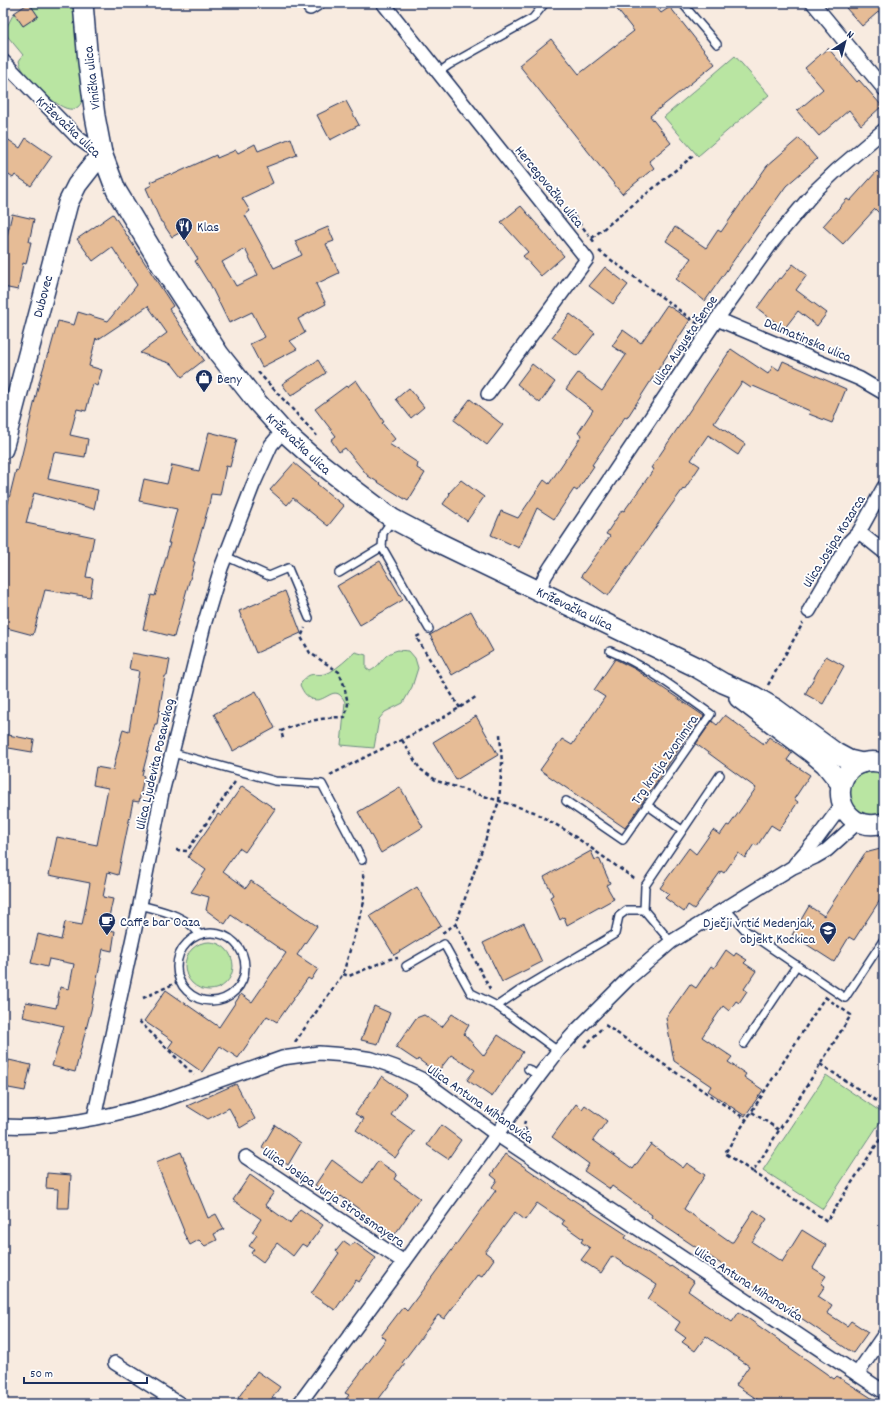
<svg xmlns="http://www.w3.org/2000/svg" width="887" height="1407" font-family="Dekko,sans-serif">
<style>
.green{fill:#b9e5a2;stroke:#6a8a80}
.building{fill:#e6bc96;stroke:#1b2f5e;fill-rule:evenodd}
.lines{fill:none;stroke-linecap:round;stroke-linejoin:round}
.lane-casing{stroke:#1b2f5e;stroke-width:10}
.street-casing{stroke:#1b2f5e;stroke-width:16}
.secondary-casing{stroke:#1b2f5e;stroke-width:22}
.path{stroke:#1b2f5e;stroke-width:2.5;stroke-dasharray:4 3;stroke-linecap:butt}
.lane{stroke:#fff;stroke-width:7}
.street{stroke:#fff;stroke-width:13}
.secondary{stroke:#fff;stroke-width:19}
.labels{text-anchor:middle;stroke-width:3.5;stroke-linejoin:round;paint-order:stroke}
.street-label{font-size:14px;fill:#1b2f5e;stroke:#fff}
.poi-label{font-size:14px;fill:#1b2f5e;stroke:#fff;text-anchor:start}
</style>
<rect width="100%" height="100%" fill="#f8ebe0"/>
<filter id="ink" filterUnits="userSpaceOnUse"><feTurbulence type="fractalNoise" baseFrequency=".025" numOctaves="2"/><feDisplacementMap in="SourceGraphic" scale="8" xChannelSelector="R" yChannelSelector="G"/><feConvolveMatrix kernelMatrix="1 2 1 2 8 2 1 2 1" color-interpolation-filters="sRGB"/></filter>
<g filter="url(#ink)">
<!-- green -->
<g class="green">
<path d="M 38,3 L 77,3 L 84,89 C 84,92 84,98 82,101 C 73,123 46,95 37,86 C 30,79 21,71 19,61 L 23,55 L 4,32 L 14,13 L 23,26 L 38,16 L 32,7 Z"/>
<polygon points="735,56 769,95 698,156 664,117"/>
<path d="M 398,650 L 409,651 L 415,658 L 418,668 L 412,687 L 403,703 L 385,712 L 379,719 L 374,748 L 341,745 L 345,702 C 334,680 325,707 310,698 C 304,694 303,691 300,685 C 311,667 316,679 330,672 C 339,667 347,659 355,652 L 366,655 L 366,668 L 370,671 C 383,665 380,655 398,650 Z"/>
<path d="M 874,770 L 884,774 L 884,811 C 851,831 832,773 874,770 Z"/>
<circle cx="209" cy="966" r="24"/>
<polygon points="826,1075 884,1114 884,1116 823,1209 763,1170"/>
</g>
<!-- building -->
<g class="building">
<polygon points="29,3 38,16 23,26 14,13"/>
<polygon points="612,3 653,3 661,13 670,7 715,64 650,116 671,143 649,161 654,168 622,194 519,65 551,39 579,74 634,31"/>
<polygon points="853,3 884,3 884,7 862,26 846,8"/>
<polygon points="828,48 857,82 859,80 882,106 861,125 849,110 819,136 797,111 823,89 805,68"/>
<polygon points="346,101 359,125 330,140 317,115"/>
<polygon points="3,136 20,148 26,138 52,156 31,186 15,175 13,178 3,171"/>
<path d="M 291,138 L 297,155 L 266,167 L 273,183 L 242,198 L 250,211 L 245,215 L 274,268 L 302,255 L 295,241 L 328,227 L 334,241 L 326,244 L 339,273 L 316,284 L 326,304 L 298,319 L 305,333 L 290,341 L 297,349 L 262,367 L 250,344 L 265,337 L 252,312 L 229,323 L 209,282 L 208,282 L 195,261 L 198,259 L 181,232 L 172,237 L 162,222 L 161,222 L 146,188 L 152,185 L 150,182 L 171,173 L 172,175 L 216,155 L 217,158 L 236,150 L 238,153 L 255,144 L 258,151 ZM 245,249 L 258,275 L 236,286 L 222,262 Z"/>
<polygon points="799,138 817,159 786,186 705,301 676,279 691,258 666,241 675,227 706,248 718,230 721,232 767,166"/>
<polygon points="877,171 884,178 884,218 875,209 843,244 823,226 847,199 850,201"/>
<polygon points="521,206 564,256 541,276 523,256 528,252 501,222"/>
<polygon points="12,214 34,219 29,242 31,242 26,264 23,263 18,290 3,287 3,235 7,236"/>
<polygon points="113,214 173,306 169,309 204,360 182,377 172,364 140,353 167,333 148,306 97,340 96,338 89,366 102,370 97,386 93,384 86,411 77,409 70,435 88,439 85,457 54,452 48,479 98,490 94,509 34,493 26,523 94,537 86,577 93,578 90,597 45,590 33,635 3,627 3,523 16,470 18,471 40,379 48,353 49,354 58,321 74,325 78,312 108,321 137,285 112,247 93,261 77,239"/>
<polygon points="793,264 807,275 796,290 827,313 817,326 798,311 784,329 757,308 779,278 781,279"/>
<polygon points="605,267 628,285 613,304 589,286"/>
<polygon points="667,305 690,320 627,418 625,417 592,465 594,466 577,491 574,489 554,519 537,508 519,548 491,535 501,511 518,518 544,480 549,484 582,435 578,433 593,410 566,389 578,373 602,391 626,355 612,346 623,330 641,343"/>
<polygon points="570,314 595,333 577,356 552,337"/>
<polygon points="731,349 768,374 773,366 779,370 783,361 846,389 832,423 809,414 810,411 753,386 751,388 742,382 714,423 745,444 738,455 708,435 691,460 700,466 684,490 683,489 660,521 608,596 581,576 610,536 606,534 622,510 624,511 654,469 651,468"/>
<polygon points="318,360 326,373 291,396 282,384"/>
<polygon points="532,364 555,382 540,403 517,384"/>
<polygon points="356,380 384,422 382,423 395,439 389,444 418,463 417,468 425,473 408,501 368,476 345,448 339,452 331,440 336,436 315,409 346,386 347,387"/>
<polygon points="409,388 424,407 411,418 396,399"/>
<polygon points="470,399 503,425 487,445 454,420"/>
<polygon points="209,432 237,439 230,467 226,466 220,495 211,494 209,505 193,561 195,562 187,589 174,637 143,629 151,595 155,596 170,543 168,543 177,509 139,501 144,479 167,484 172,465 199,471"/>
<polygon points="294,463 318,483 317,484 344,506 328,526 293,498 287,505 270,490"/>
<polygon points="461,480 484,497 467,521 443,504 450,494 449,493"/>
<polygon points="380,561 403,600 360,625 337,586"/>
<polygon points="285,591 301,633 256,653 239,611"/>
<polygon points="471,611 493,651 452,675 430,635"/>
<polygon points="132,653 170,660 167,676 165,676 157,724 155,724 142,775 144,776 139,802 133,801 118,875 108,872 103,897 113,899 106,930 115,931 112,951 103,949 91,1010 75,1072 52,1066 64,1026 23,1017 26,1002 56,1008 60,987 69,989 74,964 49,959 47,967 31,963 38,934 61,940 65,922 82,925 90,883 49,875 57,837 97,845 108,788 93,785 96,767 113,770 123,729 129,731 139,671 129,669"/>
<polygon points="826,656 844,666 823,704 805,694"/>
<polygon points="615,659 635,669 704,716 688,738 687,737 625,828 540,770 562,739 572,745 605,697 594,690"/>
<polygon points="256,691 275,728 233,751 214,714"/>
<polygon points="725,715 764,744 769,737 792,753 787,760 810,775 794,799 798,802 779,830 771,825 757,846 754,844 745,858 738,853 724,873 721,871 694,909 688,905 684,912 665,898 669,894 660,888 689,848 696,854 713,830 720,835 727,825 729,826 756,788 696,744 712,721 717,725"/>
<polygon points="476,716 498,755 456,780 433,742"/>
<polygon points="3,734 34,740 32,752 3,747"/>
<polygon points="242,786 275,809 245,852 239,848 223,871 246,888 251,881 317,926 297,955 318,969 311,980 308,978 277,1022 267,1016 238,1058 220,1046 202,1072 168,1048 173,1041 144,1021 166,990 219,1027 241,994 252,1002 286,953 231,915 225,924 206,910 209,897 191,892 206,870 188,857 218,814 221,816"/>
<polygon points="400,787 423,827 381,853 358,812"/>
<polygon points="884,848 884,894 854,940 849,937 834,962 792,935 809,906 824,916 865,853"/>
<polygon points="591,851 595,860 599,858 610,883 606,885 614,899 567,925 564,917 560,920 550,897 553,895 544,877"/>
<polygon points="417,887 441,926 394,955 370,916"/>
<polygon points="524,923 542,962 502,982 483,943"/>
<polygon points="726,950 734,956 736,953 747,960 744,963 756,971 744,989 747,991 739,1003 736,1001 729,1011 723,1006 702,1037 732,1057 728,1062 746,1074 744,1077 763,1090 745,1116 708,1091 711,1086 674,1061 666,1018 690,984 696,988 711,966 714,968"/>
<polygon points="374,1006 390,1013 378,1044 361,1040"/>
<polygon points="452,1014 469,1025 464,1034 484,1056 498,1035 523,1052 492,1097 467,1080 475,1070 451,1055 437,1073 418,1059 417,1061 396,1047 416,1018 424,1015 442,1027"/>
<polygon points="9,1060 31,1065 25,1091 3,1087"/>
<polygon points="382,1076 406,1094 391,1115 414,1131 395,1158 356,1130 364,1119 355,1114"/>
<polygon points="236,1084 255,1119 240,1128 229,1108 208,1119 187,1106"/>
<polygon points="576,1104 582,1109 585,1105 607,1121 593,1140 633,1169 651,1144 683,1168 687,1163 705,1175 684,1209 731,1242 733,1242 754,1210 767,1219 752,1242 782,1262 802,1230 826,1245 813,1268 826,1276 821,1283 825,1286 818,1296 832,1305 827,1313 847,1326 851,1321 868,1332 853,1353 651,1217 652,1215 612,1186 610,1189 584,1171 589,1164 552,1137"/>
<polygon points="275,1125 301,1143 288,1165 262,1147"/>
<polygon points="441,1125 461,1140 448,1159 427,1145"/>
<polygon points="181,1152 208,1218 216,1214 224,1229 214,1234 217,1240 205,1246 199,1240 190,1245 183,1232 184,1231 156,1162"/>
<polygon points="506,1154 572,1200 572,1199 627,1235 625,1238 670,1267 671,1266 694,1282 688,1291 732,1322 739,1312 834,1379 837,1376 881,1404 764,1404 736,1385 749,1366 706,1336 695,1351 682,1342 686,1338 675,1330 680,1322 648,1299 657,1285 612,1256 601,1273 581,1260 590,1248 581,1242 583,1239 562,1224 564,1221 537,1203 525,1220 515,1212 485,1252 494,1259 482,1276 478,1274 444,1319 438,1315 402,1363 405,1364 375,1404 342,1404 349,1395 345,1393 386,1339 381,1336 403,1307 407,1311 496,1190 492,1187 497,1180 491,1175"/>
<polygon points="332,1160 363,1183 378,1161 397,1174 394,1179 420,1198 393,1237 362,1214 363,1212 341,1196 337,1201 315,1185"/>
<polygon points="47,1173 71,1175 69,1208 57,1208 58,1189 46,1188"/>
<polygon points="250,1175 274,1192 265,1205 290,1223 300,1209 323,1225 307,1247 302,1244 293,1256 277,1243 263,1262 251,1253 254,1249 249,1246 257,1235 252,1232 261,1219 233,1200"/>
<polygon points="344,1241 351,1246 354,1242 376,1258 359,1282 356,1280 335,1310 311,1294 339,1253 336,1251"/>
<polygon points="257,1371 280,1387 268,1404 246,1404 238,1398"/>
</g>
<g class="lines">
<defs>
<g id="lane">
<polyline points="682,3 717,44"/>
<polyline points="439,72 449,65 533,18 545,3"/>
<polyline points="382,547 429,629"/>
<polyline points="225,556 269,576 288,568 309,618"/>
<polyline points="339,573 382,547 383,533 393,519"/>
<polyline points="173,753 275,781 322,784 362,860"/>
<path d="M 566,801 L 623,840 L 711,714 C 678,691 647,666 610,651"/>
<polyline points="647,805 682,830"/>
<path d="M 140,905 C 162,911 186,915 199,934"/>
<polyline points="725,908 746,931 845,998 884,939"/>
<polyline points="644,910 645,886 720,775"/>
<circle cx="211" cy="967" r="34"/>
<polyline points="406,966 444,944 471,993 497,1006"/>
<polyline points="744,1044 797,965"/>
<polyline points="558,1051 497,1006 519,991 615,934 619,916 627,910 644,910 671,942"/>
<polyline points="528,1069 539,1076"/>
</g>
<g id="street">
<polyline points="383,3 587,259 488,394"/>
<polyline points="813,3 884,89"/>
<polyline points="310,8 318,3"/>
<polyline points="3,61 78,138 89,146 102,153"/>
<polyline points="717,319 860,379 884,393"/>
<polyline points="859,532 884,552"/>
<polyline points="539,591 545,576 552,565 717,319 773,241 815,191 837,170 884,130"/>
<polyline points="809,611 849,542 859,532 884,487"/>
<polyline points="795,864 816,840 842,805"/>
<polyline points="94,1118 140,905 162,793 204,625 221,568 253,485 271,445 283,431"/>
<path d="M 3,1126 C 55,1129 106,1117 156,1103 L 282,1058 L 319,1053 L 346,1055 L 372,1059 L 395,1067 L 421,1079 L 496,1134 L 884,1392"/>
<polyline points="246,1157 404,1262"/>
<polyline points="115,1363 180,1404"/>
<polyline points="857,1374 884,1335"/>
<polyline points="299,1404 404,1262 539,1076 558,1051 577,1030 629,978 671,942 793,867 815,857 827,850 858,822"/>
</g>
<g id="secondary">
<polyline points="83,3 88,62 95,116 102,153 116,190 163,268 219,354 257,402 283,431 311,456 344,482 393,519 429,538 694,666 723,683 754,696 776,709 836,753 849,760 862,763"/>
<polyline points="3,449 68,203 77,185 102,153"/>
<polyline points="739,698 813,754 825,764 841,784"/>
<path d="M 884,764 C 878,761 872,761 866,762 C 825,769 835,836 884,823"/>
</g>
</defs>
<!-- lane casing -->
<use href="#lane" class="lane-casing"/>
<!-- street casing -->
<use href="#street" class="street-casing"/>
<!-- secondary casing -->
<use href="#secondary" class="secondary-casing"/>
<!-- path -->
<g class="path">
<polyline points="570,211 595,243"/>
<polyline points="592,238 693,156"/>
<polyline points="599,251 698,324"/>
<polyline points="258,372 317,436"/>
<polyline points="420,635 416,637 460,708"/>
<polyline points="768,685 803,623"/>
<path d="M 283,738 L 281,731 C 302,722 323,717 345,717 L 348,704 L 344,685 L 339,672 L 310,653 L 301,637 L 305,628"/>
<polyline points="402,740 420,769 437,781 534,812 567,831 636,880"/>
<path d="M 330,775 C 350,765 370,754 391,745 C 420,731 450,715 477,696"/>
<polyline points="176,850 187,851 235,782"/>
<polyline points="456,924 490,989"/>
<polyline points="442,933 456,924 499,801 502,764 500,734"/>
<polyline points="343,974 349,976 390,959 398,958"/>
<polygon points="825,997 851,1015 753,1172 725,1153"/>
<polyline points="143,998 180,981"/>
<polyline points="139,1021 194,1075"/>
<polyline points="605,1025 747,1120"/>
<polyline points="295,1042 343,974 364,902 363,871"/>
<polyline points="584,1047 601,1029"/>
<polyline points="820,1064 884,1106"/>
<polyline points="752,1112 779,1130"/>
<polyline points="525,1121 524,1125 528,1137"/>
<polyline points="753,1172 827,1221 884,1133"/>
</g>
<!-- lane -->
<use href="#lane" class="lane"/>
<!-- street -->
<use href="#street" class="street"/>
<!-- secondary -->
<use href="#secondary" class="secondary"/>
</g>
</g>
<!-- icons -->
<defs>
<symbol id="restaurant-pin" viewBox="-11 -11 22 30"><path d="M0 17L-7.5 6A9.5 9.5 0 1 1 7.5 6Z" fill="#1b2f5e" stroke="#fff"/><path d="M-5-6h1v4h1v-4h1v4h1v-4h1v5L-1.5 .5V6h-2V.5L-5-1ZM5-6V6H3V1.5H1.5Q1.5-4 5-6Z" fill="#fff"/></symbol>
<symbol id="shop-pin" viewBox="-11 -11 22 30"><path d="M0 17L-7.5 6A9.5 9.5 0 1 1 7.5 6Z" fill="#1b2f5e" stroke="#fff"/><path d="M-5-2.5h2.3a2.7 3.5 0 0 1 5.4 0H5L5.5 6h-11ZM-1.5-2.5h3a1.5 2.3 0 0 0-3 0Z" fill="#fff"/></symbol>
<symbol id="cafe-pin" viewBox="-11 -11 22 30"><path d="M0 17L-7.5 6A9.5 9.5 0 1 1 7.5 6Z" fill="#1b2f5e" stroke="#fff"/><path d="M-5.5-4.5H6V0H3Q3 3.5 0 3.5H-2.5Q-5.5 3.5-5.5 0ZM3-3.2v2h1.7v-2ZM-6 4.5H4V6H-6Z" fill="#fff"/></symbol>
<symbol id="school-pin" viewBox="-11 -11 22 30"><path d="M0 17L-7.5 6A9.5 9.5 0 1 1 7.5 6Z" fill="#1b2f5e" stroke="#fff"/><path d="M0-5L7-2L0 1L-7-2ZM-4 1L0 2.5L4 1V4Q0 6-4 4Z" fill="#fff"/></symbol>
</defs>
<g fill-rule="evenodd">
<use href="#restaurant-pin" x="174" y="216" width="20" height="27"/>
<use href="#shop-pin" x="194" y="368" width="20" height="27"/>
<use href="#cafe-pin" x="97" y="911" width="20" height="27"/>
<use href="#school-pin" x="818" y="920" width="20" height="27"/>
</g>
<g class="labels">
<!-- street labels -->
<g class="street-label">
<text transform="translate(91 78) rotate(-97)" y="5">Vinička ulica</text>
<text transform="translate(69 126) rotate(43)" y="5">Križevačka ulica</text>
<text transform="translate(550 186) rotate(51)" y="5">Hercegovačka ulica</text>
<text transform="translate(42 296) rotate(-75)" y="5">Dubovec</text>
<text transform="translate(808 339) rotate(23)" y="5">Dalmatinska ulica</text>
<text transform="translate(684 340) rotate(-56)" y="5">Ulica Augusta Šenoe</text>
<text transform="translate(299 443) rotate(43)" y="5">Križevačka ulica</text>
<text transform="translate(833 541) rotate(-58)" y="5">Ulica Josipa Kozarca</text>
<text transform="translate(575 608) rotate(26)" y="5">Križevačka ulica</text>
<text transform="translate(664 759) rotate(-55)" y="5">Trg kralja Zvonimira</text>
<text transform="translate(154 764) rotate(-77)" y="5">Ulica Ljudevita Posavskog</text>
<text transform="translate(481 1103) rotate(35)" y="5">Ulica Antuna Mihanovića</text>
<text transform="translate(334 1196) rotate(34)" y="5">Ulica Josipa Jurja Strossmayera</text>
<text transform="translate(749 1283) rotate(33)" y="5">Ulica Antuna Mihanovića</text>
</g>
<!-- poi labels -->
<g class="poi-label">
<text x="197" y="231">Klas</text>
<text x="217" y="383">Beny</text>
<text x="120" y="926">Caffe bar Oaza</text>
<text x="815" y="927" text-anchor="end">Dječji vrtić Medenjak,<tspan x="815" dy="16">objekt Kockica</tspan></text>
</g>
</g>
<!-- margin -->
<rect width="887" height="1407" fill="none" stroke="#fff" stroke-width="16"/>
<rect x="8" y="8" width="871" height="1391" fill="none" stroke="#1b2f5e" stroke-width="1.5" filter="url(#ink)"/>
<!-- north arrow -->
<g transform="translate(845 42) rotate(36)" stroke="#ffffff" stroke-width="3" paint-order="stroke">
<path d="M0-3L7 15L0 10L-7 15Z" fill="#1b2f5e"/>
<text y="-6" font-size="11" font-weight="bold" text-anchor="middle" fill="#1b2f5e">N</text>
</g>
<!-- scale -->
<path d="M24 1377v6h123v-6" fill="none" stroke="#1b2f5e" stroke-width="2"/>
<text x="30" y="1377" font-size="12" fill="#1b2f5e" stroke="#ffffff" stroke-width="3" paint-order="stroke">50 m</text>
</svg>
